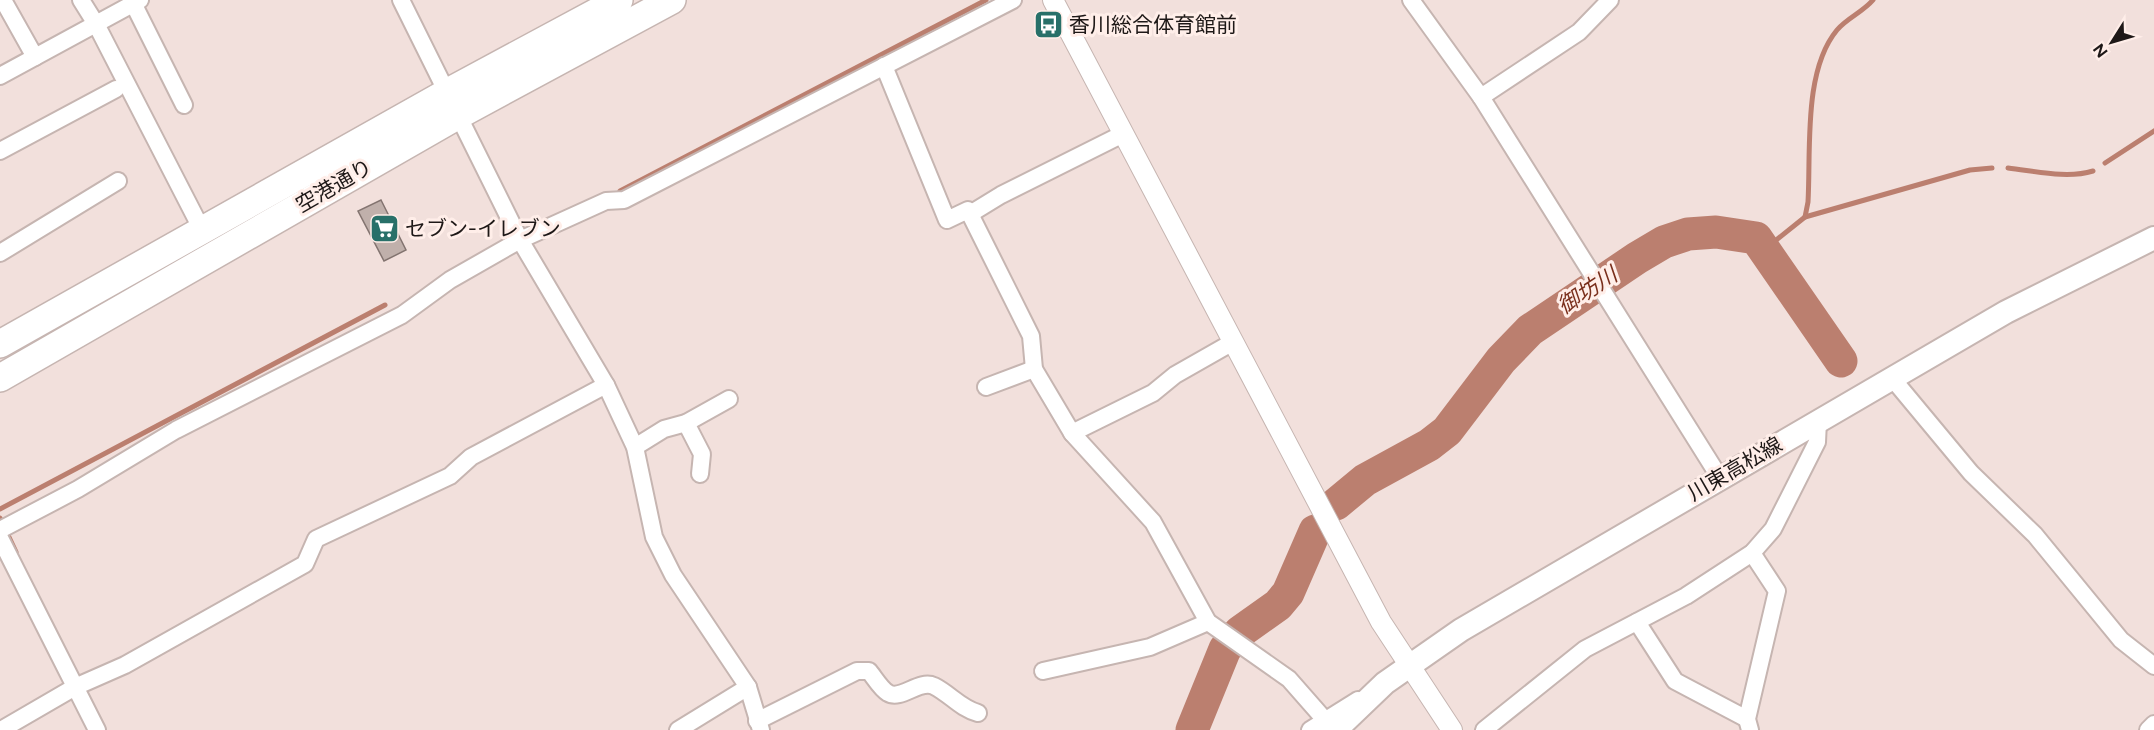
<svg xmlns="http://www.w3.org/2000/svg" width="2154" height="730" font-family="Figtree,'Noto Sans JP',sans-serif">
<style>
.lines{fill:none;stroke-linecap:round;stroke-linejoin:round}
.stream{stroke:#bb7f6f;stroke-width:5}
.river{stroke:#bb7f6f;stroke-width:33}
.building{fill:#c0b0ab;stroke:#837470;stroke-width:1.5}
.minor-casing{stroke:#c6b5b1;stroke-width:20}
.tertiary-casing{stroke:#c6b5b1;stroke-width:22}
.secondary-casing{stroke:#c6b5b1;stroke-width:26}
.trunk-casing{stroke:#c6b5b1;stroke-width:30}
.minor{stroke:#fff;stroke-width:16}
.tertiary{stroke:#fff;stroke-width:20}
.secondary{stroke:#fff;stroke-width:22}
.trunk{stroke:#fff;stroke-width:27}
.labels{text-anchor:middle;stroke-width:6;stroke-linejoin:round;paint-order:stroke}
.poi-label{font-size:21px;fill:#1e1817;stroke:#ffeee9;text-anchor:start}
.street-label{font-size:21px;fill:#1e1817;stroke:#ffeee9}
.water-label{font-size:22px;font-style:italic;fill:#7a2f1c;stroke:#ffeee9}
</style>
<rect width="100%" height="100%" fill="#f2e0dc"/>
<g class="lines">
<!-- stream -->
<g class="stream">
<polyline points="2105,163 2154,131"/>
<path d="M 2008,168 C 2035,171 2067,179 2093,171"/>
<polyline points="620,191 986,0"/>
<polyline points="1805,217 1970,170 1992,168"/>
<path d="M 1762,245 L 1775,241 L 1805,217 L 1808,202 C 1811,150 1803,71 1837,30 C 1847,18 1863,12 1873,0"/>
<polyline points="0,509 385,305"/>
<polyline points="0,518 16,552"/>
</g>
<!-- river -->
<g class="river">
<polyline points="1336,504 1365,480 1429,445 1447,431 1501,360 1530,330 1637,258 1664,242 1688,234 1716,232 1756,238 1841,361"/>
<polyline points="1192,730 1225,649 1240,632 1278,605 1288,593 1315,531"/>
</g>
</g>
<!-- building -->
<polygon class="building" points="381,200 406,250 384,261 358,211"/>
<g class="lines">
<defs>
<g id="minor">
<polyline points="3,0 35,57"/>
<polyline points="81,0 96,24 202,230"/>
<polyline points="401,0 520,240 606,385 635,447 654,537 673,575 748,687 761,730"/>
<polyline points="1411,0 1481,97 1720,478"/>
<polyline points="133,3 184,105"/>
<polyline points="884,66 947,220 968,210 1031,336 1034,369 1072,433 1153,522 1208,622 1289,679 1325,720"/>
<polyline points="0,76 140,0"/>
<polyline points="1481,97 1579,32 1610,0"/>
<polyline points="0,151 116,89"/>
<polyline points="970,214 1001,195 1123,134"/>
<polyline points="0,253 118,181"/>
<polyline points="1892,378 1971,473 2035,535 2121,640 2154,666"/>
<polyline points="986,387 1034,369"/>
<polyline points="686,423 702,454 700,474"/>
<polyline points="1072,433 1153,393 1175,375 1233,342"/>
<polyline points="635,447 664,429 686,423 729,399"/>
<polyline points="0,530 78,489 176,430 402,315 450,280 520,240 606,201 624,200 1013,0"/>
<polyline points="0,538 97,730"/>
<polyline points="1637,622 1675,681 1747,719"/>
<polyline points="1043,671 1150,647 1208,622"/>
<path d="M 757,721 L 857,671 L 869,671 C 874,677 881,689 888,693 C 901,701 919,679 934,686 C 950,694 960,708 978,713"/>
<polyline points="1,730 75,687 125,665 305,564 316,539 450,476 471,457 606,385"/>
<polyline points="678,730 748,687"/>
<polyline points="1310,730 1358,700"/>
<polyline points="1484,730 1585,649 1686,596 1752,553 1773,529 1817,442 1818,421"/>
<polyline points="1750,730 1747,719 1777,591 1752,553"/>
<polyline points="2148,730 2154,724"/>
</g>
<polyline id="tertiary" points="1053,0 1381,622 1452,730"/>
<polyline id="secondary" points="1336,730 1385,683 1461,630 2006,312 2154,238"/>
<g id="trunk">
<polyline points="0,344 446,93 619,0"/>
<polyline points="0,378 457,116 672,0"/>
</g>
</defs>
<!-- minor casing -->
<use href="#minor" class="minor-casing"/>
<!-- tertiary casing -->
<use href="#tertiary" class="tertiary-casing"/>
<!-- secondary casing -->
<use href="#secondary" class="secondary-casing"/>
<!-- trunk casing -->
<use href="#trunk" class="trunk-casing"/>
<!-- minor -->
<use href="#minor" class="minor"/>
<!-- tertiary -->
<use href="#tertiary" class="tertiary"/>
<!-- secondary -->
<use href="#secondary" class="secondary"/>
<!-- trunk -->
<use href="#trunk" class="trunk"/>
</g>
<!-- icons -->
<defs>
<symbol id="bus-square" viewBox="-11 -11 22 22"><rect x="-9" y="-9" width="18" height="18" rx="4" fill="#287069" stroke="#ffeee9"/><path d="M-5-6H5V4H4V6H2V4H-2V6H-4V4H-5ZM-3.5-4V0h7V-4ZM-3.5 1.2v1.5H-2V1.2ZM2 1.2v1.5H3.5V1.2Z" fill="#fff"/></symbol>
<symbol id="supermarket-square" viewBox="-11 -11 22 22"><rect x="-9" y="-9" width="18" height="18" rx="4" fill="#287069" stroke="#ffeee9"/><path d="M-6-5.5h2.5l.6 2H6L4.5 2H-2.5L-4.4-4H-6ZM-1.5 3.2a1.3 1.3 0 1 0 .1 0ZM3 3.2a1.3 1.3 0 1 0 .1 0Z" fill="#fff"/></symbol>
</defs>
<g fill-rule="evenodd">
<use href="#bus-square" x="1032" y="8" width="33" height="33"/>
<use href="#supermarket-square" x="368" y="212" width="33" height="33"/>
</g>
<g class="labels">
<!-- poi labels -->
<g class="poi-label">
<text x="1069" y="32">香川総合体育館前</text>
<text x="405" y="236">セブン-イレブン</text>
</g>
<!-- street labels -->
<g class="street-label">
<text transform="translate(334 186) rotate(-30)" y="7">空港通り</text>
<text transform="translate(1735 469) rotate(-30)" y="7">川東高松線</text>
</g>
<!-- water labels -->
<g class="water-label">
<text transform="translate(1587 290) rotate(-33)" y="8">御坊川</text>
</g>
</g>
<!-- north arrow -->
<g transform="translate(2112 42) rotate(233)" stroke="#ffeee9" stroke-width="4.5" paint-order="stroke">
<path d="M0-4.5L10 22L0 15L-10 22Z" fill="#1e1817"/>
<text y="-9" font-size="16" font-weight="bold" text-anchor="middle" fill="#1e1817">N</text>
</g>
</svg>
